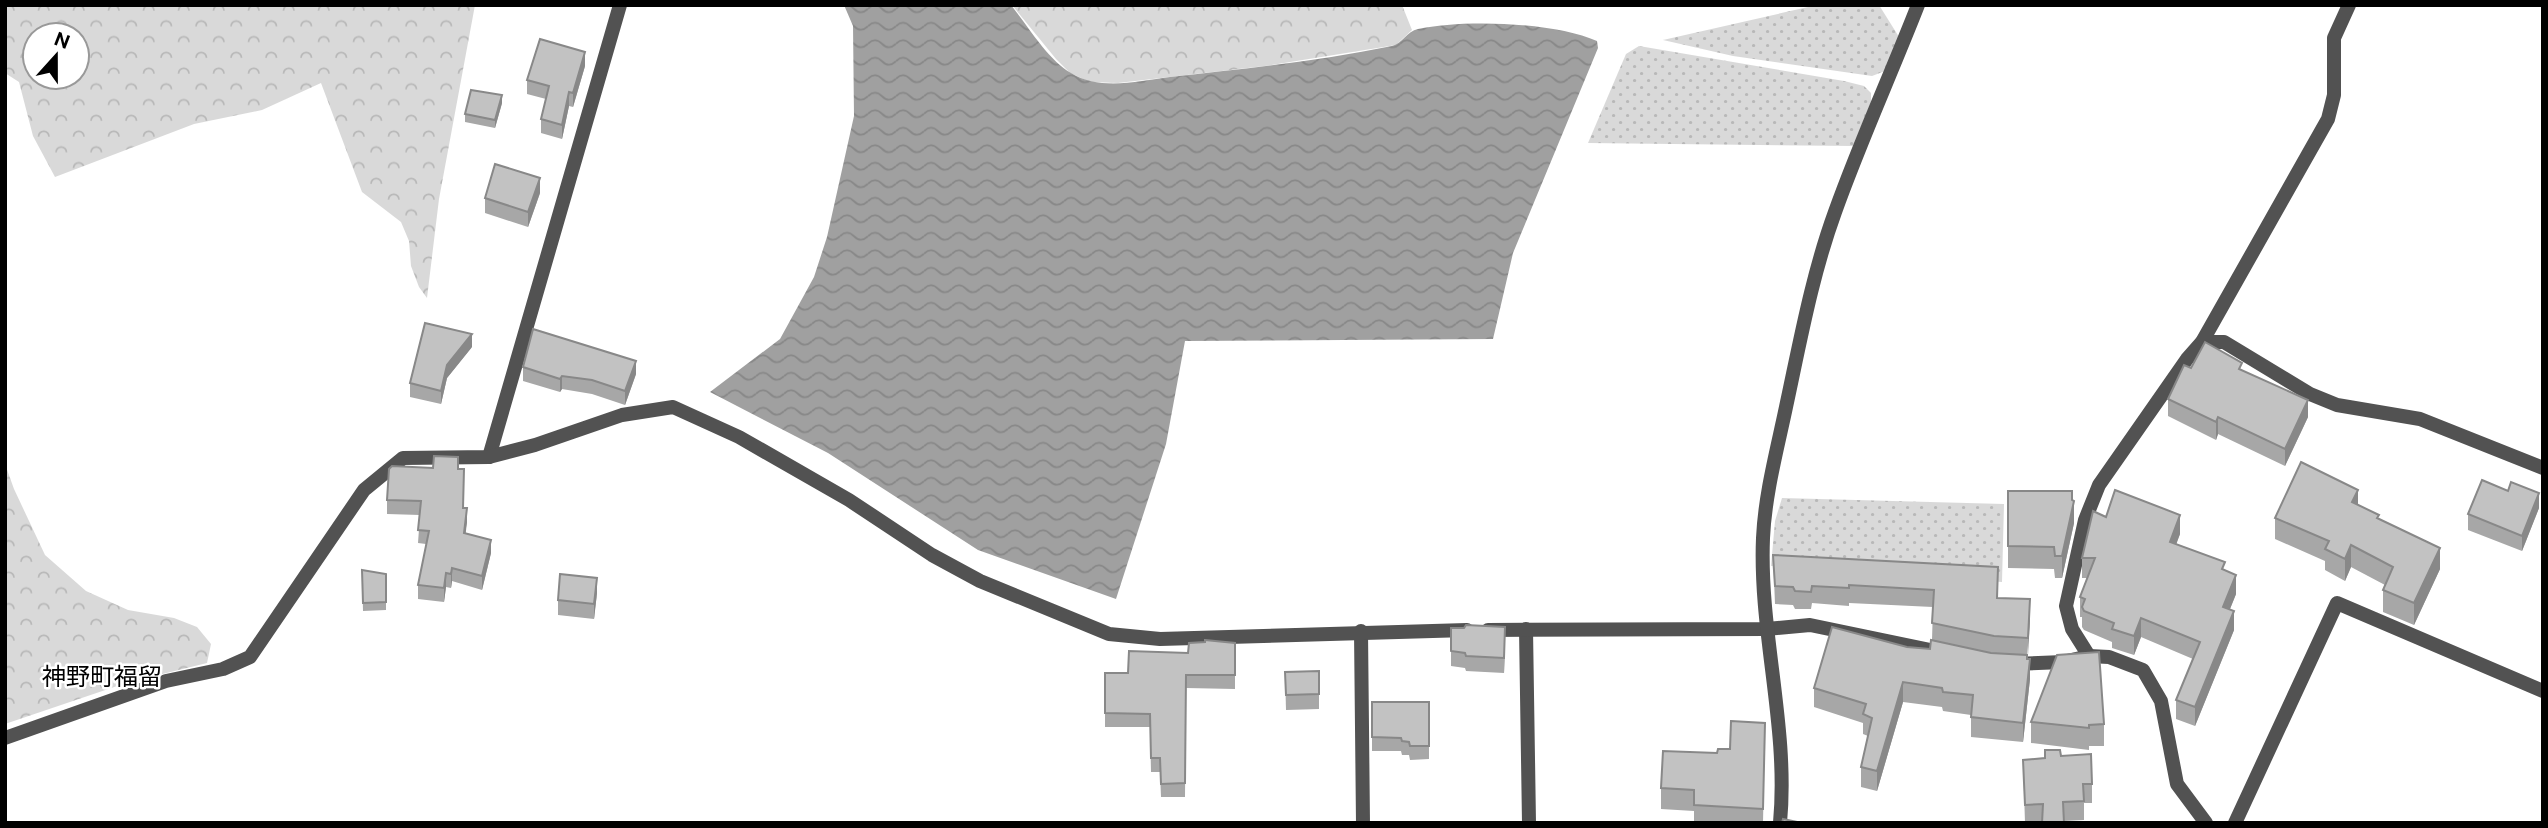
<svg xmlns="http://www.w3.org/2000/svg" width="2548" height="828" font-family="'Public Sans','Noto Sans JP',sans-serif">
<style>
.grass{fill:url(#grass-dots)}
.forest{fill:url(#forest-crowns);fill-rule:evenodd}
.water{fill:url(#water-waves)}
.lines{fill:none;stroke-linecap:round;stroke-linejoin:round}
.minor{stroke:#525252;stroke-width:14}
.wall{fill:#a7a7a7}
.shaded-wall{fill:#888}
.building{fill:#c2c2c2;stroke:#888;stroke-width:2}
.labels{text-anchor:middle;stroke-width:5;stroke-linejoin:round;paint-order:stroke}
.quarter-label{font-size:24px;fill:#000;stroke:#fff}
</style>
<defs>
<pattern id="grass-dots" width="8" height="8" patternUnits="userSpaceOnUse" patternTransform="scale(1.75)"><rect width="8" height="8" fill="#d9d9d9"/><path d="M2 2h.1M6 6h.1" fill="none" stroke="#b8b8b8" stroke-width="1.8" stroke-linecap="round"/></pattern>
<pattern id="forest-crowns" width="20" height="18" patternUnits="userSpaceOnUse" patternTransform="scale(1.75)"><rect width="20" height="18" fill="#d9d9d9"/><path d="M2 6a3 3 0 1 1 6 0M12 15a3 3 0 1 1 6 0" fill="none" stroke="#b8b8b8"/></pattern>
<pattern id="water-waves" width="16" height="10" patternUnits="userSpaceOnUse" patternTransform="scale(1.75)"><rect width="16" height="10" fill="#a0a0a0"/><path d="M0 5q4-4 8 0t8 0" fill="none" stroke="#888"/></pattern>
</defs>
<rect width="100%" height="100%" fill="#fff"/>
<!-- grass -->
<g class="grass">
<polygon points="1817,5 1879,5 1899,37 1885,71 1872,76 1733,56 1663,40"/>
<polygon points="1639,46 1844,81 1864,86 1871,93 1871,102 1853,146 1588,143 1626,54"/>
<polygon points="1782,498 2004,504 2002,582 1824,571 1823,567 1771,566 1775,521"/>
</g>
<!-- forest -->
<g class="forest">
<path d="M 5,5 L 475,5 L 439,199 L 427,298 L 419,287 L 411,266 L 409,241 L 401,222 L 362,192 L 321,83 L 262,110 L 194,124 L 55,177 L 33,136 L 19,82 L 5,73 ZM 35,35 L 77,35 L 77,77 L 35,77 Z"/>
<polygon points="1012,5 1402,5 1412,30 1396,45 1265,66 1118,83 1090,82 1070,73 1056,59"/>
<polygon points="5,464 14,489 45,555 86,591 128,610 174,618 197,627 211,644 207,663 126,683 5,724"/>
</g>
<!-- water -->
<path class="water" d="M 844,5 L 1011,5 C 1027,25 1049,61 1071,73 C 1100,91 1138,81 1170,77 C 1244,69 1319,61 1392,46 C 1402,44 1407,31 1418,29 C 1463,19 1555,22 1597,41 L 1598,48 L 1513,253 L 1493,339 L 1185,341 L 1166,444 L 1116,599 L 978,550 L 828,453 L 710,392 L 780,339 L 814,277 L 827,237 L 854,116 L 853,26 Z"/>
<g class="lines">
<!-- minor -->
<g class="minor">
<polyline points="2202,342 2224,342 2310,394 2337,405 2420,419 2543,468"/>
<polyline points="489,457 620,5"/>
<polyline points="1526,629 1529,823"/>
<polyline points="1488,630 1767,629 1810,625 1940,652"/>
<polyline points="1361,631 1363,823"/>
<polyline points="2089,656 2072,629 2066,606 2085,520 2099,485 2187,359 2202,342 2328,119 2334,95 2334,38 2349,5"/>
<polyline points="2012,664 2063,662 2089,656 2109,657 2143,670 2161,701 2177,784 2206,823"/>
<polyline points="5,738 166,681 223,669 250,657 364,490 403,458 489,457 535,445 622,415 673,407 739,437 849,500 932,555 980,581 1109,634 1160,639 1467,630"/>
<path d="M 1780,823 C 1789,727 1759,633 1763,538 C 1765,494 1777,450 1786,407 C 1800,342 1812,275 1835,212 C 1860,142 1891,74 1918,5"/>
<polyline points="2235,823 2337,603 2543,691"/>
</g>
</g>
<!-- wall -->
<g class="wall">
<polygon points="585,66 573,107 569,106 562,139 541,133 541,119 546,99 527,94 527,80"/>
<polygon points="502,103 495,128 465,122 465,114"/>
<polygon points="540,193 528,227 485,213 485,198"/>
<polygon points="472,347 447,378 441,404 410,397 410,383"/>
<polygon points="523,367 636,374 625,405 592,394 562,389 560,392 523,381"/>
<polygon points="2191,368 2242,370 2308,417 2285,466 2218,434 2216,440 2168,416 2168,399"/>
<polygon points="458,469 463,508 467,522 465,534 491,553 482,590 452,581 451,588 446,587 444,602 418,599 418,585 426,544 418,543 420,515 387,514 387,500"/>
<polygon points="2008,491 2072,501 2074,523 2062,578 2055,578 2054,569 2008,568"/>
<polygon points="2358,506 2379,519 2440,569 2414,625 2383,612 2383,590 2385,585 2351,567 2345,581 2325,570 2325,561 2275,539 2275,518"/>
<polygon points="2539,508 2522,551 2468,530 2468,514"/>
<polygon points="2106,517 2180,534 2176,544 2225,571 2236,594 2230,609 2234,630 2195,726 2176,719 2176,700 2193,659 2141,637 2134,655 2112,648 2112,642 2084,630 2082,627 2082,617 2080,617 2080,597 2088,578 2082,578 2082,558"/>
<polygon points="1773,555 1998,598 2030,617 2027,659 2030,679 2023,742 1971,737 1971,715 1943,711 1942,707 1903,702 1877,791 1861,787 1861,767 1868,736 1863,734 1863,723 1814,707 1814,688 1907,647 1930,649 1932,640 1933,607 1849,603 1849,606 1812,603 1811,609 1795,609 1793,605 1775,604"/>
<polygon points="362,570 386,574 386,610 363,611"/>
<polygon points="597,593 594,619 558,615 558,600"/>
<polygon points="1451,628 1505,642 1504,673 1466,671 1465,668 1451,666"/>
<polygon points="1235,643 1235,689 1186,688 1185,797 1161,797 1160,772 1151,772 1150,727 1105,727 1105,673 1128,673 1188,653"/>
<polygon points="1319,671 1319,709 1286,710 1285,672"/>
<polygon points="1372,702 1429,702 1429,759 1410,760 1409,755 1402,755 1401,751 1372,751"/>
<polygon points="2031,722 2104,724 2104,746 2089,746 2089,750 2031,743"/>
<polygon points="1765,723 1763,823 1694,823 1694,811 1661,809 1661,788 1717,753 1730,749"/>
<polygon points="2061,756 2092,784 2092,803 2084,803 2084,820 2064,821 2064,823 2025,823 2023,760"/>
</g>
<!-- shaded-wall -->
<g class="shaded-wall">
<polygon points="585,52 585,66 573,107 573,93"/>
<polygon points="569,92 569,106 562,139 562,125"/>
<polygon points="502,95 502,103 495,128 495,120"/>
<polygon points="540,178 540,193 528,227 528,212"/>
<polygon points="472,334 472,347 447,378 441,404 441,391 447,365"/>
<polygon points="636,361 636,374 625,405 625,391"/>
<polygon points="562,376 562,389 560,392 560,379"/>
<polygon points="2308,400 2308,417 2285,466 2285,449"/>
<polygon points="2218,417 2218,434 2216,440 2216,422"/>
<polygon points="2358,490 2358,511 2352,502"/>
<polygon points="2539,493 2539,508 2522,551 2522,536"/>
<polygon points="2074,501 2074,523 2062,578 2062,556"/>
<polygon points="467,508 467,522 464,547 464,533"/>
<polygon points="2180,515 2180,534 2170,561 2170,542"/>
<polygon points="491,540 491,553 482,590 482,576"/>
<polygon points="2351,545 2351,567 2345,581 2345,559"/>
<polygon points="2440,548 2440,569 2414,625 2414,603"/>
<polygon points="452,568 452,581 451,588 451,574"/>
<polygon points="446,573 446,587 444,602 444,588"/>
<polygon points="2236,575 2236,594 2223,626 2223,607"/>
<polygon points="597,578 597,593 594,619 594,604"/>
<polygon points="2030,599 2030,617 2028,655 2028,638"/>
<polygon points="2234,611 2234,630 2195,726 2195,707"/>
<polygon points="2141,618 2141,637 2134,655 2134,636"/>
<polygon points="1505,627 1505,642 1504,673 1504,658"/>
<polygon points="2030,659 2030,679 2023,742 2023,723"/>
<polygon points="1903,682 1903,702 1877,791 1877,771"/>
</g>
<!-- building -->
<g class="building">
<polygon points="540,39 585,52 573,93 569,92 562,125 541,119 549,86 527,80"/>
<polygon points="471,90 502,95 495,120 465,114"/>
<polygon points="495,164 540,178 528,212 485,198"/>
<polygon points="425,323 472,334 447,365 441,391 410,383"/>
<polygon points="533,329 636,361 625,391 592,380 562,376 560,379 523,367"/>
<polygon points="2205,342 2242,363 2239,369 2308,400 2285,449 2218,417 2216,422 2168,399 2184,365 2191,368"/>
<polygon points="434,456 458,457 458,469 464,469 463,508 467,508 464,533 491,540 482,576 452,568 451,574 446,573 444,588 418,585 429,531 418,530 421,501 387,500 389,469 392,466 433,468"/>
<polygon points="2301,462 2358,490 2352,502 2379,515 2377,518 2440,548 2414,603 2383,590 2393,567 2351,545 2345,559 2325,549 2329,541 2275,518"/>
<polygon points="2482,480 2508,491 2511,482 2539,493 2522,536 2468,514"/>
<polygon points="2115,490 2180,515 2170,542 2225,562 2222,569 2236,575 2223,607 2234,611 2195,707 2176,700 2200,642 2141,618 2134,636 2112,629 2114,623 2084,611 2082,607 2085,599 2080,597 2095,558 2082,558 2093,511 2106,517"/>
<polygon points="2008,491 2072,491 2072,500 2074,501 2062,556 2055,556 2054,547 2008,546"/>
<polygon points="1773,555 1998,567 1997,598 2030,599 2028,638 1994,636 1932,623 1934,590 1849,585 1849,588 1812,586 1811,592 1795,591 1793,587 1775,586"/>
<polygon points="362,570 386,574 386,602 363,603"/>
<polygon points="560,574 597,578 594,604 558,600"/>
<polygon points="1466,625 1505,627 1504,658 1466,656 1465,653 1451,651 1451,628 1464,628"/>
<polygon points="1832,627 1907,647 1930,649 1931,640 1991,653 2027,655 2027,659 2030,659 2023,723 1971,717 1973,695 1943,692 1942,688 1903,682 1877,771 1861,767 1872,718 1863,714 1866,704 1814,688"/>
<polygon points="1205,640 1235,643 1235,675 1186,675 1185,783 1161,784 1160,758 1151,758 1150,714 1105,713 1105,673 1128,673 1129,651 1188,653 1189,643 1205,642"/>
<polygon points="2099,652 2104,724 2089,725 2089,728 2031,722 2057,655"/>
<polygon points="1319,671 1319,694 1286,695 1285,672"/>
<polygon points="1372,702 1429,702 1429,746 1410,746 1409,742 1402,741 1401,738 1372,737"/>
<polygon points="1731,721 1765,723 1763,809 1694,805 1694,790 1661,788 1663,751 1717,753 1718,749 1730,749"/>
<polygon points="2045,750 2060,750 2061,756 2091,754 2092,784 2083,784 2084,801 2063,802 2064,823 2042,823 2043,804 2025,805 2023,760 2045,758"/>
<polygon points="1783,819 1802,823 1782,823"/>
</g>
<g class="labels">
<!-- quarter labels -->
<g class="quarter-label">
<text x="102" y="685">神野町福留</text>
</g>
</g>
<!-- border -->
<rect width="2548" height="828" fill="none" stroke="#000000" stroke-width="14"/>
<!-- north arrow -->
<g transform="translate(56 56) rotate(21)"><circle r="33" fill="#ffffff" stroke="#999999" stroke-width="2"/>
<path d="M0-5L12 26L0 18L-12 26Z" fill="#000000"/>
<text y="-10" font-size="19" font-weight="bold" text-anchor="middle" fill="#000000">N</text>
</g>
</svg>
